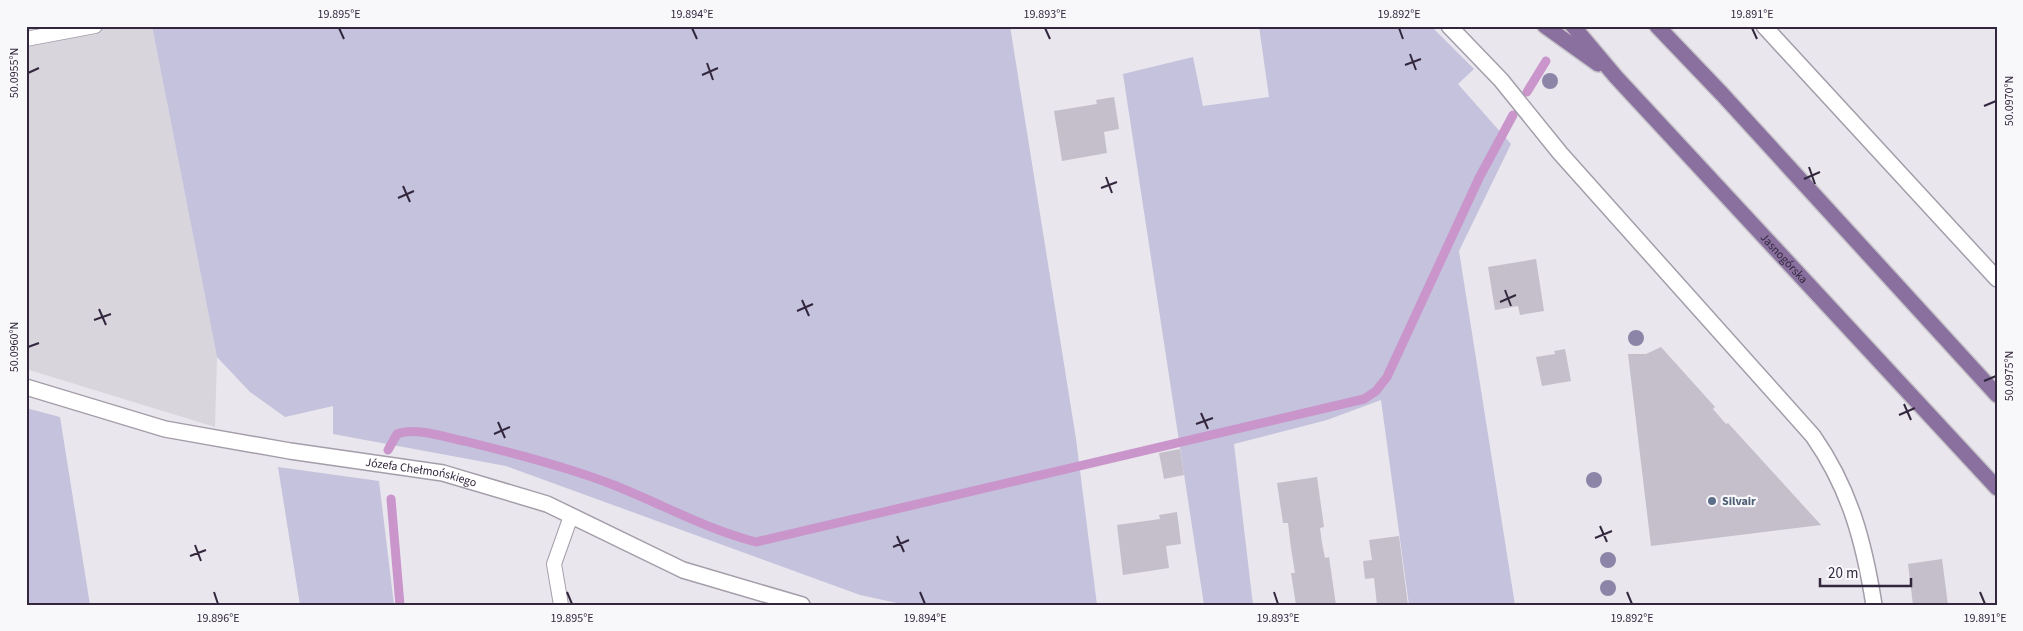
<svg xmlns="http://www.w3.org/2000/svg" width="2023" height="631" font-family="'Source Sans 3',sans-serif">
<style>
.built{fill:#d8d5dd}
.green{fill:#c4c2dc}
.lines{fill:none;stroke-linecap:round;stroke-linejoin:round}
.stream{stroke:#c995cb;stroke-width:9}
.building{fill:#c4bfcb}
.lane-casing{stroke:#a49daa;stroke-width:16}
.street-casing{stroke:#a49daa;stroke-width:18}
.primary-casing{stroke:#c6c3c9;stroke-width:18}
.lane{stroke:#fff;stroke-width:14}
.street{stroke:#fff;stroke-width:15}
.primary{stroke:#89709e;stroke-width:15}
.tree{fill:#8d85a8}
.ticks{fill:none;stroke:#33273e;stroke-width:2}
.service-dot{fill:#5c6f8a;stroke:#f8f7fa;stroke-width:2}
.labels{text-anchor:middle;stroke-width:4.5;stroke-linejoin:round;paint-order:stroke}
.street-label{font-size:12px;fill:#33273e;stroke:#f8f7fa}
.service-label{font-size:12px;font-weight:bold;fill:#4e5e75;stroke:#f8f7fa;text-anchor:start}
.neatline{fill:none;stroke:#33273e;stroke-width:2}
.ticks-label{font-size:12px;text-anchor:middle;fill:#33273e}
</style>
<rect width="100%" height="100%" fill="#e9e6ed"/>
<!-- built -->
<polygon class="built" points="26,26 152,26 217,357 215,427 26,369"/>
<!-- green -->
<g class="green">
<polygon points="152,26 1010,26 1076,439 1097,605 906,605 860,595 506,466 333,434 333,406 285,417 250,392 217,357"/>
<polygon points="1259,26 1431,26 1474,69 1458,84 1511,144 1459,251 1515,605 1409,605 1381,400 1327,420 1234,444 1253,605 1204,605 1123,74 1193,57 1203,106 1269,97"/>
<polygon points="26,408 60,417 90,605 26,605"/>
<polygon points="278,467 379,481 394,605 300,605"/>
</g>
<g class="lines">
<!-- stream -->
<g class="stream">
<polyline points="1527,92 1546,61"/>
<path d="M 388,450 L 397,434 C 417,427 444,437 464,441 C 513,453 564,466 611,484 C 660,503 705,529 756,542 L 1364,399 L 1376,391 L 1387,377 L 1479,178 L 1513,115"/>
<polyline points="391,499 400,605"/>
</g>
</g>
<!-- building -->
<g class="building">
<polygon points="1114,97 1119,129 1104,132 1107,153 1062,161 1054,111 1097,104 1096,100"/>
<polygon points="1536,259 1544,311 1520,315 1518,306 1495,310 1488,267"/>
<polygon points="1661,347 1715,407 1713,409 1726,424 1728,423 1821,525 1651,546 1628,354 1646,354"/>
<polygon points="1565,349 1571,381 1542,386 1536,357 1555,354 1554,351"/>
<polygon points="1180,449 1184,475 1164,479 1159,453"/>
<polygon points="1317,477 1324,527 1320,528 1322,543 1325,558 1329,557 1336,605 1296,605 1291,573 1295,573 1291,548 1288,523 1283,523 1277,483"/>
<polygon points="1177,512 1181,544 1166,546 1169,568 1123,575 1117,525 1160,519 1159,515"/>
<polygon points="1399,536 1408,605 1377,605 1374,578 1365,579 1363,561 1372,560 1369,540"/>
<polygon points="1942,559 1948,605 1913,605 1908,564"/>
</g>
<g class="lines">
<defs>
<g id="lane">
<polyline points="26,39 95,26"/>
<polyline points="561,605 554,564 571,516"/>
</g>
<g id="street">
<path d="M 1449,26 L 1501,80 L 1560,153 L 1813,436 C 1850,489 1864,542 1874,605"/>
<polyline points="1764,26 1997,279"/>
<path id="s1" d="M 26,387 L 165,429 L 290,451 L 443,473 L 547,504 L 683,570 L 802,605"/>
</g>
<g id="primary">
<polyline points="1545,26 1598,64"/>
<path id="s2" d="M 1573,26 L 1616,77 L 1997,488"/>
<polyline points="1657,26 1722,94 1997,395"/>
</g>
</defs>
<!-- lane casing -->
<use href="#lane" class="lane-casing"/>
<!-- street casing -->
<use href="#street" class="street-casing"/>
<!-- primary casing -->
<use href="#primary" class="primary-casing"/>
<!-- lane -->
<use href="#lane" class="lane"/>
<!-- street -->
<use href="#street" class="street"/>
<!-- primary -->
<use href="#primary" class="primary"/>
</g>
<!-- trees -->
<g class="tree">
<circle cx="1550" cy="81" r="8"/>
<circle cx="1636" cy="338" r="8"/>
<circle cx="1594" cy="480" r="8"/>
<circle cx="1608" cy="560" r="8"/>
<circle cx="1608" cy="588" r="8"/>
</g>
<!-- ticks -->
<path class="ticks" d="M 339,28 L 344,39M 692,28 L 697,39M 1045,28 L 1050,39M 1399,28 L 1403,39M 1752,28 L 1757,39M 1410,54 L 1416,70M 707,63 L 713,80M 1405,65 L 1421,59M 28,73 L 39,68M 702,75 L 718,68M 1984,106 L 1996,101M 1809,167 L 1815,184M 1106,177 L 1112,193M 1804,179 L 1820,172M 403,186 L 410,202M 1101,188 L 1117,182M 398,198 L 414,191M 1505,290 L 1511,306M 802,300 L 809,316M 1500,302 L 1516,295M 99,309 L 106,325M 797,311 L 813,304M 94,320 L 111,314M 28,347 L 39,343M 1984,381 L 1996,376M 1904,404 L 1911,420M 1201,413 L 1208,429M 1899,415 L 1915,408M 498,422 L 505,438M 1196,424 L 1213,418M 494,434 L 510,427M 1600,526 L 1607,542M 897,536 L 904,552M 1595,538 L 1612,531M 195,545 L 201,561M 893,547 L 909,540M 190,556 L 206,550M 214,592 L 218,604M 567,592 L 572,604M 920,592 L 925,604M 1274,592 L 1278,604M 1627,592 L 1632,604M 1980,592 L 1985,604"/>
<!-- markers -->
<circle class="service-dot" cx="1712" cy="501" r="5"/>
<g class="labels">
<!-- street labels -->
<g class="street-label">
<text dy="4" stroke="none"><textPath href="#s2" startOffset="314">Jasnogórska</textPath></text>
<text dy="4" stroke="none"><textPath href="#s1" startOffset="405">Józefa Chełmońskiego</textPath></text>
</g>
<!-- service labels -->
<g class="service-label">
<text x="1722" y="505">Silvair</text>
</g>
</g>
<!-- border -->
<rect width="2023" height="631" fill="none" stroke="#f8f7fa" stroke-width="55"/>
<!-- scale -->
<path d="M1820 578v8h91v-8" fill="none" stroke="#33273e" stroke-width="2.5"/>
<text x="1828" y="578" font-size="15" fill="#33273e" stroke="#f8f7fa" stroke-width="4" paint-order="stroke">20 m</text>
<rect x="28" y="28" width="1968" height="576" class="neatline"/>
<g class="ticks-label">
<text x="339" y="18">19.895°E</text>
<text x="692" y="18">19.894°E</text>
<text x="1045" y="18">19.893°E</text>
<text x="1399" y="18">19.892°E</text>
<text x="1752" y="18">19.891°E</text>
<text transform="translate(14 73) rotate(-90)" y="4">50.0955°N</text>
<text transform="translate(2009 101) rotate(-90)" y="4">50.0970°N</text>
<text transform="translate(14 347) rotate(-90)" y="4">50.0960°N</text>
<text transform="translate(2009 376) rotate(-90)" y="4">50.0975°N</text>
<text x="218" y="622">19.896°E</text>
<text x="572" y="622">19.895°E</text>
<text x="925" y="622">19.894°E</text>
<text x="1278" y="622">19.893°E</text>
<text x="1632" y="622">19.892°E</text>
<text x="1985" y="622">19.891°E</text>
</g>
</svg>
